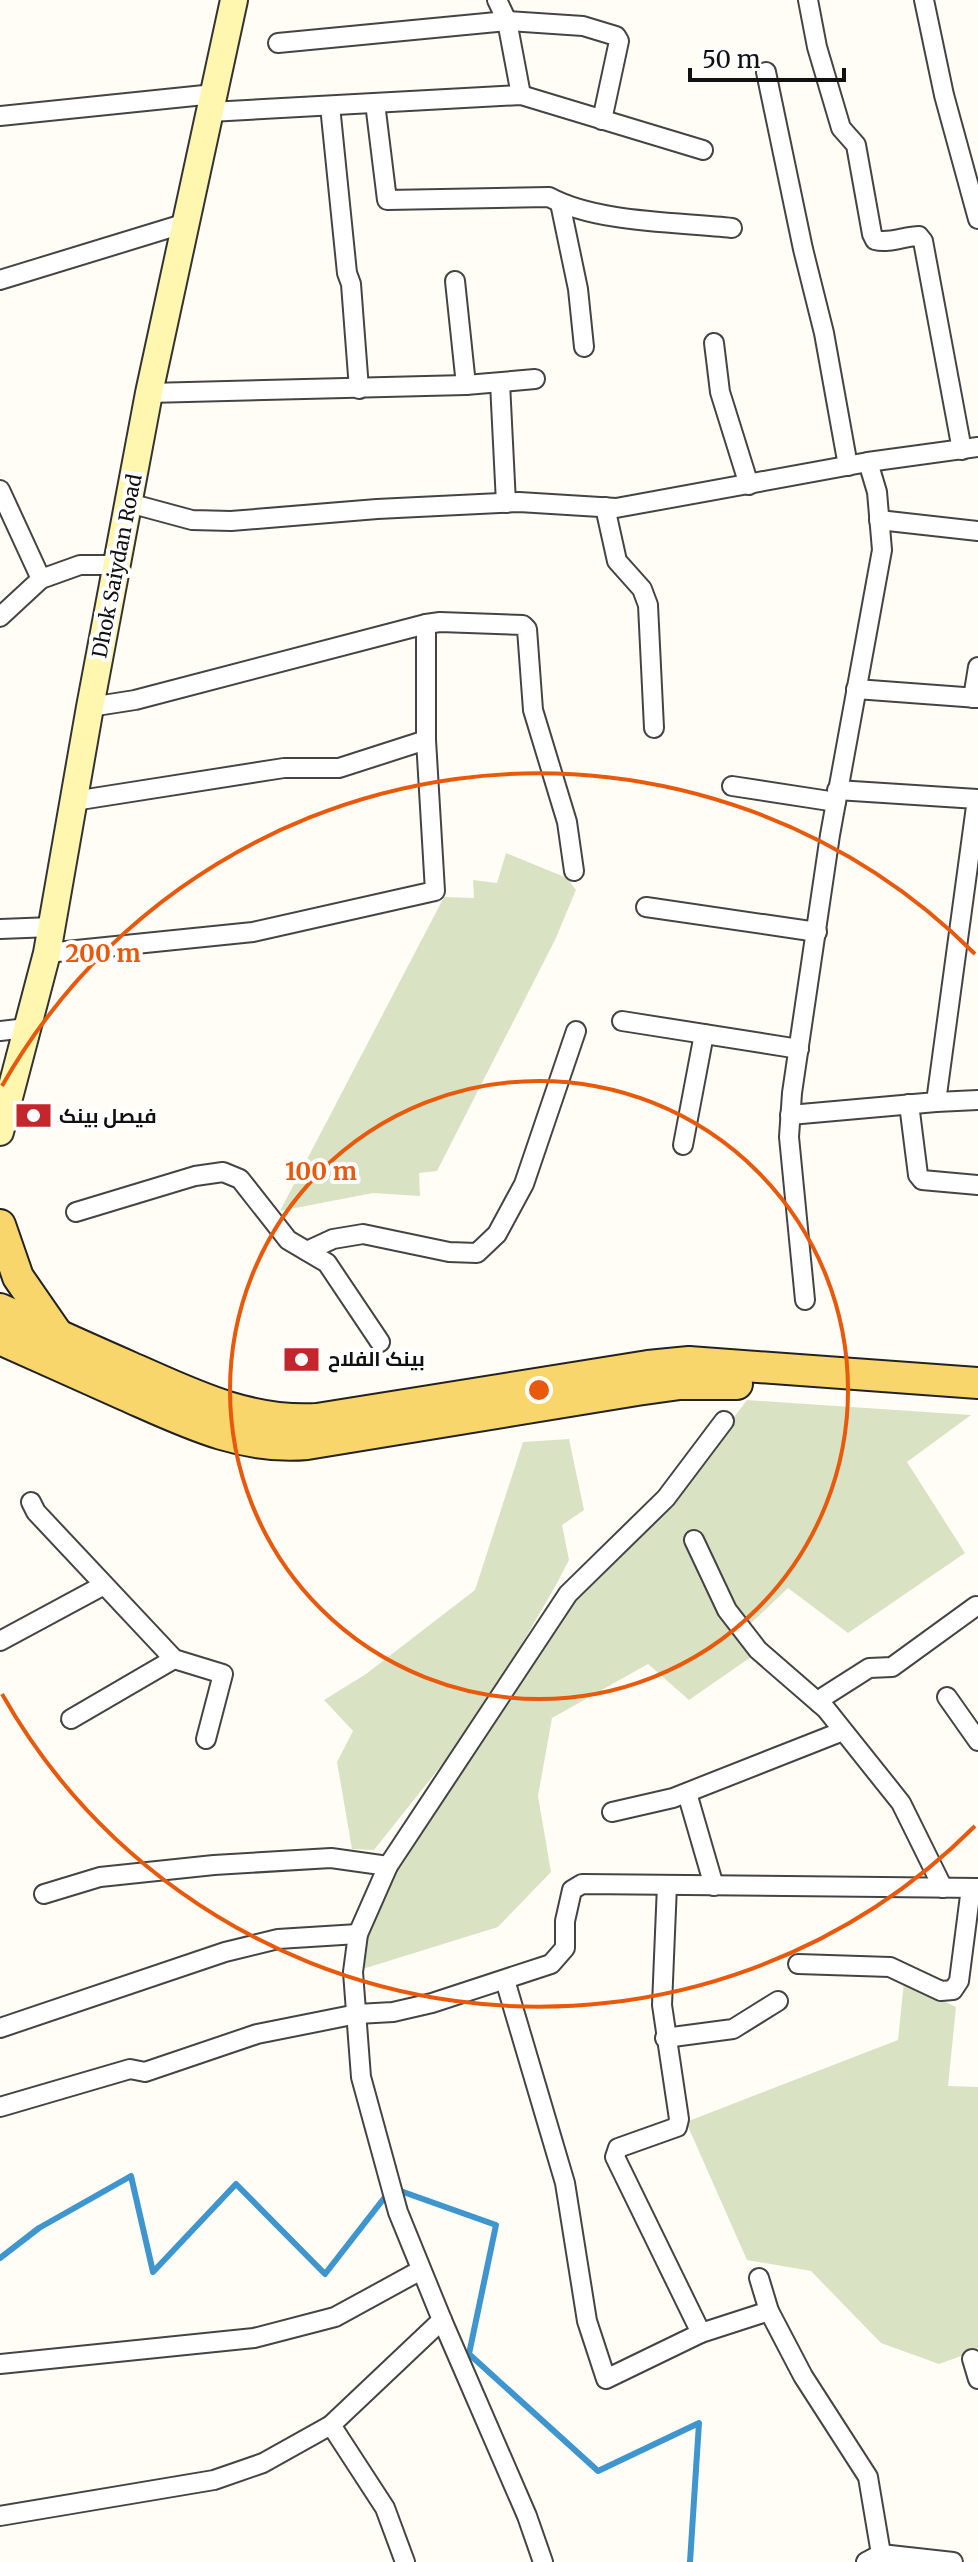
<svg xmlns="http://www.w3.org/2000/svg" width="978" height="2562" font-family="Merriweather,Cairo,serif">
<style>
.cemetery{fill:#d9e3c4}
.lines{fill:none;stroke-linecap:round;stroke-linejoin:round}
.stream{stroke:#3f96cf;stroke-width:6}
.minor-casing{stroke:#444;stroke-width:22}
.secondary-casing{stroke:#333;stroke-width:30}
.primary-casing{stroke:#222;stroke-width:34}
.minor{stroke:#fff;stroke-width:18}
.secondary{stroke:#fff6b0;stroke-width:26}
.primary{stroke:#f9d66b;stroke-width:30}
.ring{fill:none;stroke:#e8590c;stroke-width:4}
.labels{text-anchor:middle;stroke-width:8;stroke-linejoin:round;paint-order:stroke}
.street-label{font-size:20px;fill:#111;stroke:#fff}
.poi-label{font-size:20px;font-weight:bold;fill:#111;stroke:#fff;text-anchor:start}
.centre{fill:#e8590c;stroke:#fff;stroke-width:4}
.ring-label{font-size:24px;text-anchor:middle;font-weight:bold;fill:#e8590c;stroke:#fff;stroke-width:8;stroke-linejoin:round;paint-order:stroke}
</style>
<rect width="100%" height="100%" fill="#fffdf5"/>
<!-- cemetery -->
<g class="cemetery">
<polygon points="506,853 567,878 576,890 555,940 437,1171 419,1173 420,1196 373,1193 280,1211 444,897 474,898 473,880 497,883"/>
<polygon points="747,1400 971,1415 907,1462 965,1553 848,1633 788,1588 747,1627 751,1657 689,1700 648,1664 552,1718 538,1796 551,1872 498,1927 353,1972 384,1884 567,1608 689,1476"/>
<polygon points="569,1439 584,1510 562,1525 569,1560 556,1585 479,1718 374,1850 352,1849 337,1762 353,1731 324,1700 366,1674 475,1590 523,1442"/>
<polygon points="904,1982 956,2007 948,2086 978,2087 978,2350 939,2364 881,2343 811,2271 747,2260 686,2122 898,2040"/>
</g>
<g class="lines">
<!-- stream -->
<polyline class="stream" points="0,2258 39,2228 131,2176 153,2272 236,2184 325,2274 392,2188 496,2225 469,2354 598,2471 699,2423 690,2562"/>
<defs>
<g id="minor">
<polyline points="497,0 507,21 521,95"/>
<path d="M 808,0 L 817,47 L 841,128 L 856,145 L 872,234 L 875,240 C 889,244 905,236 919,236 L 923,241 L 962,450"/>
<polyline points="924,0 944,95 978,219"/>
<polyline points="278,43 507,21 583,26 616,36 619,41 602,120"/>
<polyline points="766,72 803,249 824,333 848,466"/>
<path d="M 375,103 L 387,200 L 549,197 C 597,223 677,222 732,228"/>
<polyline points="330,106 347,273 351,284 359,389"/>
<polyline points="210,112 521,95 703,150"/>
<polyline points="0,116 214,94"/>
<polyline points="560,203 578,289 584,347"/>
<polyline points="0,280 186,223"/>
<polyline points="455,281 466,385"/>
<polyline points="714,343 720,392 749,485"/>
<polyline points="500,383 506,503"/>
<polyline points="149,393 466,385 535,379"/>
<polyline points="0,490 41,579"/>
<polyline points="129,503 192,520 231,521 377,509 519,502 616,508 868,462 978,447"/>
<polyline points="605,507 617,561 642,589 648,605 654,728"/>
<polyline points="879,520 978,531"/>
<polyline points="0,617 41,579 80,565 118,565"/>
<polyline points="856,689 978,698"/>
<polyline points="973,698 978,667"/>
<polyline points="90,707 135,700 426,624 440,622 523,625 527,629 533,710 567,822 574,871"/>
<polyline points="732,786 836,802"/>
<polyline points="74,801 284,768 339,768 426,740"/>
<polyline points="646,907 817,932"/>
<polyline points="0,929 52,927"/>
<polyline points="47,953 253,932 435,891 426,740 426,624"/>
<polyline points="622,1021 799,1049"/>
<polyline points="0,1031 27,1028"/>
<polyline points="936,1102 978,1100"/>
<polyline points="909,1104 918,1175 922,1180 978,1185"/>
<polyline points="790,1115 936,1102 977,799 837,790"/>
<polyline points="683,1145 704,1034"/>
<polyline points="76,1212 195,1176 223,1172 240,1179 288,1240 327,1263 380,1342"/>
<polyline points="307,1251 333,1239 363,1234 449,1252 477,1253 497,1234 524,1184 576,1031"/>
<polyline points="805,1300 789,1137 792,1093 830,835 882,550 877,492 868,462"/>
<polyline points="31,1502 36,1512 174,1659 223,1674 206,1739"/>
<polyline points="694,1540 727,1610 758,1650 826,1709 901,1803 943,1888"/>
<polyline points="0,1641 104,1585"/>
<polyline points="947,1697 978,1741"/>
<polyline points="819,1703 825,1696 869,1668 892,1667 976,1606"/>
<polyline points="71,1719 174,1659"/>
<polyline points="687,1793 714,1886"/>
<polyline points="612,1812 673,1798 843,1731"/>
<polyline points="667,1885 662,2005 679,2119 677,2127 618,2148 615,2157 701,2333"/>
<polyline points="44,1894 100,1877 214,1865 331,1858 388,1866"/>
<polyline points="798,1964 890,1967 941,1991 953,1990 959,1981 971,1888"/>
<polyline points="505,1980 565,2183 587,2321 606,2379 701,2333 769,2311"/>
<polyline points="0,2028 225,1952 278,1939 358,1934"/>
<polyline points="665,2038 733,2029 778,2001"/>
<polyline points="0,2107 130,2069 145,2072 257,2034 357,2014 393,2012 432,2003 551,1964 565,1948 565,1921 572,1890 582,1884 978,1888"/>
<polyline points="759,2278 769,2311 803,2376 868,2477 881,2554"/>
<polyline points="972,2359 978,2379"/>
<polyline points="0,2364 254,2338 335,2317 421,2270"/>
<polyline points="331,2425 385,2508 405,2562"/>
<polyline points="0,2516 214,2480 263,2463 331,2425 442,2320"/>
<polyline points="543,2562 527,2516 442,2320 398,2212 361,2077 353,1972 358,1934 388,1866 568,1594 666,1498 724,1421"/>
<polyline points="866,2562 881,2554 953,2562"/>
</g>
<polyline id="secondary" points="0,1132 47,953 90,707 149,393 234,0"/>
<g id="primary">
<polyline points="0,1225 18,1277 56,1332"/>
<path d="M 0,1309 C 43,1328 86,1348 130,1367 C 191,1394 248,1423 317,1419 L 648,1366 L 689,1362 L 978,1383"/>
<path d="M 0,1339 C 42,1358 83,1376 125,1395 C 184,1421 241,1450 307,1444 L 637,1390 L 680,1384 L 737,1384"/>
</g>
</defs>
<!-- minor casing -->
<use href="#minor" class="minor-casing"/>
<!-- secondary casing -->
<use href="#secondary" class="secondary-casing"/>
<!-- primary casing -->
<use href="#primary" class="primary-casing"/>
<!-- minor -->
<use href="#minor" class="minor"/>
<!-- secondary -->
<use href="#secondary" class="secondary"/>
<!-- primary -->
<use href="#primary" class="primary"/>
</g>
<!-- distance rings -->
<g class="ring">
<circle cx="539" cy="1390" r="309"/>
<path d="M975 1826A617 617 0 0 1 2 1694M2 1086A617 617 0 0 1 975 954"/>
</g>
<!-- icons -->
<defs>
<symbol id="bank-bare" viewBox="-9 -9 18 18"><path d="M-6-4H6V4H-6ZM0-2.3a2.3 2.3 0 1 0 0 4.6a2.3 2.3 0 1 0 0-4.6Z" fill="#c4262e" stroke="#fff" stroke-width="2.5" paint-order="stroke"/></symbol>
</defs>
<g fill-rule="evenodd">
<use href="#bank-bare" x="8" y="1090" width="51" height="51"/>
<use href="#bank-bare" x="276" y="1334" width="51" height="51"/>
</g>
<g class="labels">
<!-- street labels -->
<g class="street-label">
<text transform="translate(117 566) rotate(-79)" y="7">Dhok Saiydan Road</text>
</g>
<!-- poi labels -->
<g class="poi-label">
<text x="59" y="1123">فیصل بینک</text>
<text x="328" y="1366">بینک الفلاح</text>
</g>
</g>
<circle cx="539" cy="1390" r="12" class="centre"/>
<g class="ring-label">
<text x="103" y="962">200 m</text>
<text x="321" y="1180">100 m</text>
</g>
<!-- scale -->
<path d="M690 68v12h154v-12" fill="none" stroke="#111111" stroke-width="4"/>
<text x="702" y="68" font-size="24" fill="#111111" stroke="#ffffff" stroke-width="6" paint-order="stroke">50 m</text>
</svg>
